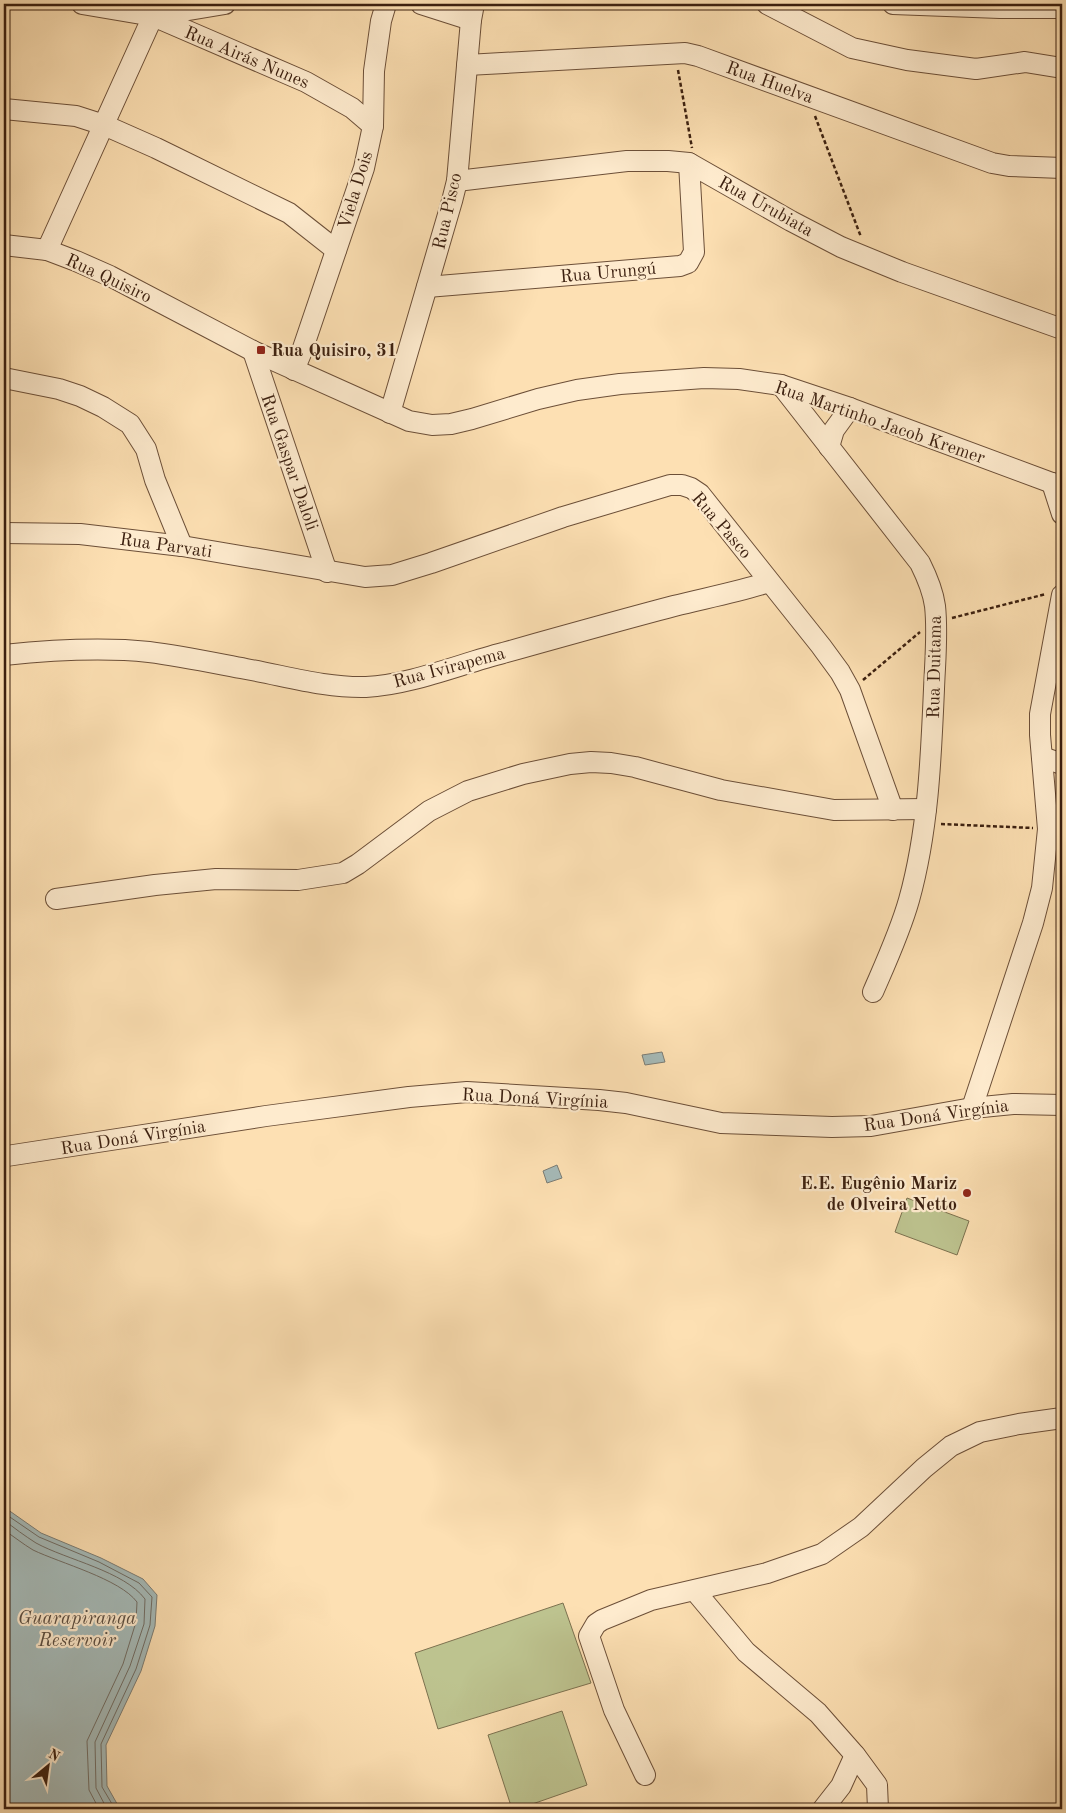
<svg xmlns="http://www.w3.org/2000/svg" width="1066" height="1813" font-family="'Old Standard TT',serif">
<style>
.green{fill:#bdc38f;stroke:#7c714f}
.water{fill:#a5bab8;stroke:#7b7c74}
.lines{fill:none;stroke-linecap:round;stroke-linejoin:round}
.shore{stroke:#706c64;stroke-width:1}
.minor-casing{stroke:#6c4f38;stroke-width:22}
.path{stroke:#3b1f0f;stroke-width:2.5;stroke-dasharray:4 2.5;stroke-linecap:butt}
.minor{stroke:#feebce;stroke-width:20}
.poi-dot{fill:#8f2418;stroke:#feebce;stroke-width:2}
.labels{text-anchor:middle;stroke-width:4.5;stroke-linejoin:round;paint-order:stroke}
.street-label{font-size:18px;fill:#3b1f0f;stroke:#feebce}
.poi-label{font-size:18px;font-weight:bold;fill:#3b1f0f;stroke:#feebce;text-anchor:start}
.water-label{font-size:19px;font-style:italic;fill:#5b4e42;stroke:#feebce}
</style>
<rect width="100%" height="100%" fill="#fde0b3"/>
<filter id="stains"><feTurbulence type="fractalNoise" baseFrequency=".004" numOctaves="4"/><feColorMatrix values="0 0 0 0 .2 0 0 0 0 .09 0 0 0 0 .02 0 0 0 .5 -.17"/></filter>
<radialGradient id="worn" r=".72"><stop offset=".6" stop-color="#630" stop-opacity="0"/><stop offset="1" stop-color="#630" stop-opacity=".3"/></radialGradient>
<!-- green -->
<g class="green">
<polygon points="907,1198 969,1221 957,1255 895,1232"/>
<polygon points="563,1603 591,1683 438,1729 415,1653"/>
<polygon points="562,1711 587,1785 518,1809 512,1809 488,1735"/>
</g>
<!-- water -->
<g class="water">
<polygon points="662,1052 665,1062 645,1065 642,1055"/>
<polygon points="557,1165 562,1178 547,1183 543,1171"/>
<polygon points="4,1507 41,1533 101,1558 143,1579 157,1595 155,1626 141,1671 106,1745 107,1786 120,1809 4,1809"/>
</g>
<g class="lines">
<!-- shore -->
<g class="shore">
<polyline points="4,1513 39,1537 99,1562 139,1583 152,1597 150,1625 136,1669 101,1744 102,1787 115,1809"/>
<path d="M 4,1520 C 14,1528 25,1536 36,1543 C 67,1560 124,1571 145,1599 L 144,1624 L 130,1666 L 95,1742 L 96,1788 L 107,1809"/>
<path d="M 4,1530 C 13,1536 23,1544 33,1550 C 60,1563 120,1579 137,1602 L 136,1622 L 123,1664 L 87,1741 L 89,1790 L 99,1809"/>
</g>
<defs>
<g id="minor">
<polyline points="82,4 153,16 306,82 352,108 373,126"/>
<polyline points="421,4 471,20"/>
<polyline points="767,4 852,48 907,60 976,69 1025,62 1062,68"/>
<polyline points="893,4 1000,8 1062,8"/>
<polyline points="467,65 685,53 698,56 992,163 1009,166 1062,168"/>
<polyline points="4,109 76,116 104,125 156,148 289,213 336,250"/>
<polyline points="457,181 627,161 668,161 689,163 791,221 841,247 902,272 1062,329"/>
<polyline points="4,245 47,250 76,261 110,276 253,351 409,421 432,425 451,424 472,419 538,399 577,390 620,384 704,378 739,379 781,385 850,408 1052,483"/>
<polyline points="47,250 153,16 225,4"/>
<polyline points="427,287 680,266 688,263 694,252 689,163"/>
<polyline points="253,351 327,572"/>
<polyline points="294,370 302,351 364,168 373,126 374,71 381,21 386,4"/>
<polyline points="4,378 59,389 80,396 103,407 130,424 146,449 155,480 182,546"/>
<path d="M 781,385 L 920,563 C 927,577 933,591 935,606 C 938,633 935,662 934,689 C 931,760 928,832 909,900 C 900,932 886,962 873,992"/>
<polyline points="390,413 452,201 457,181 471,20 474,4"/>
<polyline points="829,447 834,430 850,408"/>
<polyline points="1052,483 1062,514"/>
<polyline points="4,533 80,534 182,546 365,577 392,575 431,563 563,517 670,485 682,485 691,488 700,494 821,646 840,672 850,690 893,810"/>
<path d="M 4,655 C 52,650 101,647 149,652 C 181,656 214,663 246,669 C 286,676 325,688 366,687 C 410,685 460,664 503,653 C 560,637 617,621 674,606 C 706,598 738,592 769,582"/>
<polyline points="1042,757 1062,764"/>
<polyline points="56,899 155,885 216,879 298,880 343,873 358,864 429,811 468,791 523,774 570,764 591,762 611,763 635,767 721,790 834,810 926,809"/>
<polyline points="972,1108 1033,923 1042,888 1048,829 1040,735 1040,714 1062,595"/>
<polyline points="7,1156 266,1116 409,1097 467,1092 599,1100 626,1103 721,1123 832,1127 871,1126 972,1108 1013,1104 1062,1105"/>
<polyline points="695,1591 746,1652 818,1713 855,1755 877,1785 878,1809"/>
<polyline points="645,1775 614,1710 589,1636 596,1624 602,1620 651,1600 767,1573 822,1554 861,1527 924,1468 951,1446 980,1432 1019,1424 1062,1418"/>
<polyline points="823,1809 841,1786 855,1755"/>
</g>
</defs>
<!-- minor casing -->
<use href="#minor" class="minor-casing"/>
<!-- path -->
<g class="path">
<polyline points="678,70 692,148"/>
<polyline points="815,116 861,237"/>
<polyline points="952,618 1046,594"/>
<polyline points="863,680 920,632"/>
<polyline points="941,824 1033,828"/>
</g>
<!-- minor -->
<use href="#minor" class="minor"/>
</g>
<!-- markers -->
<g class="poi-dot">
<rect x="256" y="345" width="10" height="10" rx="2.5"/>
<circle cx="967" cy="1193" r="5"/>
</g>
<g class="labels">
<!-- street labels -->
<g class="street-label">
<text transform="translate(247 57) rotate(23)" y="6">Rua Airás Nunes</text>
<text transform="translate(770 82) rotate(20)" y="6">Rua Huelva</text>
<text transform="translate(355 190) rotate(-73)" y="6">Viela Dois</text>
<text transform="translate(766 206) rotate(29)" y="6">Rua Urubiata</text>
<text transform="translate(447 211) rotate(-77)" y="6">Rua Pisco</text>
<text transform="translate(608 272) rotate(-5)" y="6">Rua Urungú</text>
<text transform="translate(109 278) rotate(25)" y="6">Rua Quisiro</text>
<text transform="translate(880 422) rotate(19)" y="6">Rua Martinho Jacob Kremer</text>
<text transform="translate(290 462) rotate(71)" y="6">Rua Gaspar Daloli</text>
<text transform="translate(722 525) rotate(49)" y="6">Rua Pasco</text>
<text transform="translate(166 545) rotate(8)" y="6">Rua Parvati</text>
<text transform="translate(449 667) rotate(-15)" y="6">Rua Ivirapema</text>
<text transform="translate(934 667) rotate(-89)" y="6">Rua Duitama</text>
<text transform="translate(535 1098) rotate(3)" y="6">Rua Doná Virgínia</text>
<text transform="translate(936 1115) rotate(-8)" y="6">Rua Doná Virgínia</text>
<text transform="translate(133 1137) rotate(-9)" y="6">Rua Doná Virgínia</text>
</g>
<!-- poi labels -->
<g class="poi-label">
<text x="271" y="356">Rua Quisiro, 31</text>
<text x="957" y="1189" text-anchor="end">E.E. Eugênio Mariz<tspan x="957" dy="21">de Olveira Netto</tspan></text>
</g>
<!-- water labels -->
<g class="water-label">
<text x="77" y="1624">Guarapiranga<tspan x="77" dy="22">Reservoir</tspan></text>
</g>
</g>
<!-- margin -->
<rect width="1066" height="1813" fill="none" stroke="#fde0b3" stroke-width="20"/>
<rect x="5" y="5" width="1056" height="1803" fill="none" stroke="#3b1f0f" stroke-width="2.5"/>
<rect x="10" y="10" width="1046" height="1793" fill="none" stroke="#3b1f0f"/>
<!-- north arrow -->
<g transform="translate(48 1766) rotate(29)" stroke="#feebce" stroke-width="4" paint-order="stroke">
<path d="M0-4L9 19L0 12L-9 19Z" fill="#3b1f0f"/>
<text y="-8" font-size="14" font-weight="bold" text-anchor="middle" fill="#3b1f0f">N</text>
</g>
<rect width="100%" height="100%" filter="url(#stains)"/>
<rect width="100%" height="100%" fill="url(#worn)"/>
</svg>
